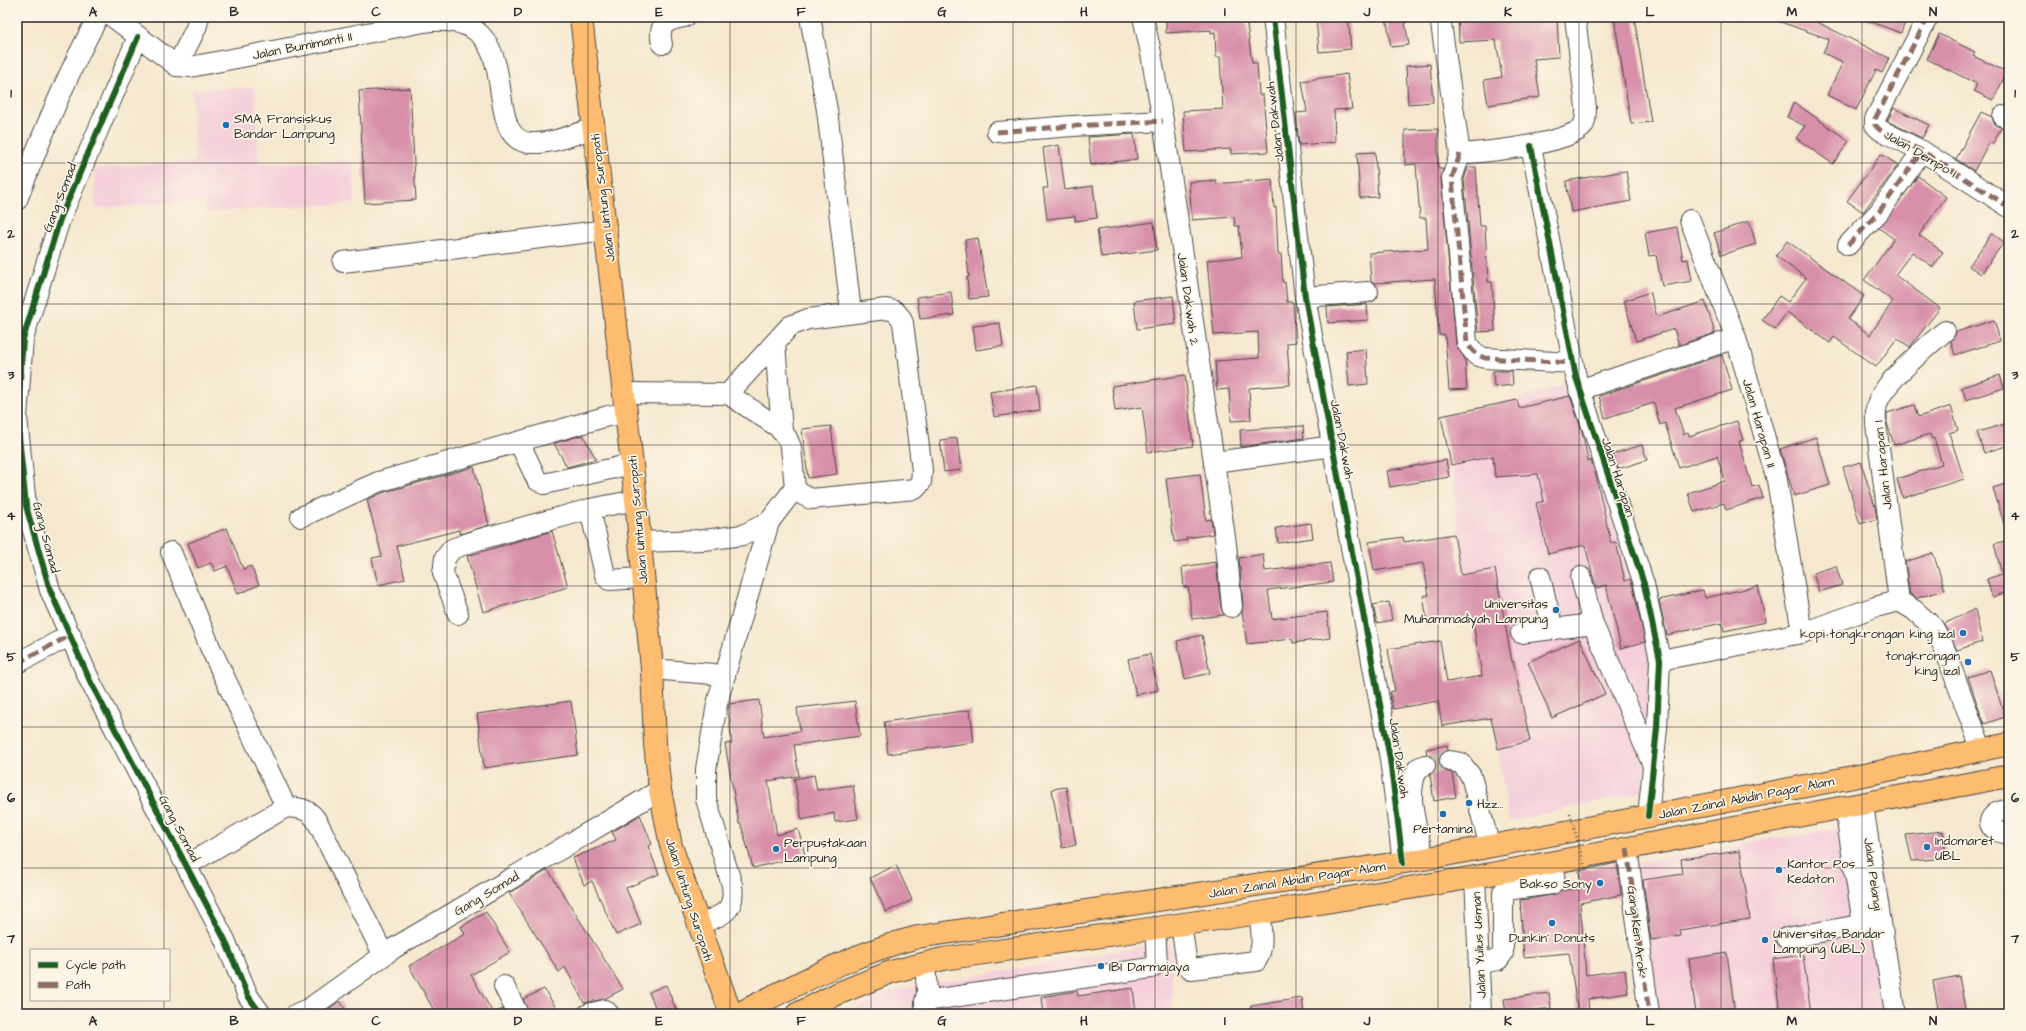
<svg xmlns="http://www.w3.org/2000/svg" width="2026" height="1031" font-family="'Architects Daughter',sans-serif">
<style>
.built{fill:#f5cfda}
.building{fill:#d890aa}
.lines{fill:none;stroke-linecap:round;stroke-linejoin:round}
.minor-tunnel{stroke:#cdc2ae;stroke-width:20;stroke-dasharray:20 10;stroke-linecap:butt}
.minor-casing{stroke:#494744;stroke-width:22}
.major-casing{stroke:#494744;stroke-width:24}
.highway-casing{stroke:#494744;stroke-width:24}
.minor{stroke:#fff;stroke-width:20}
.major{stroke:#febc70;stroke-width:22}
.highway{stroke:#febc70;stroke-width:22}
.path-bridge{stroke:#494744;stroke-width:2.5;stroke-dasharray:1 3;stroke-linecap:butt}
.quiet{stroke:#8d6e63;stroke-width:5;stroke-dasharray:10 5;stroke-linecap:butt}
.cycleway-casing{stroke:#fcf5e5;stroke-width:8}
.cycleway{stroke:#1b5e20;stroke-width:6}
.grid{fill:none;stroke:#2b2b2b;stroke-width:1;stroke-opacity:0.55}
.poi-dot{fill:#1f6fb2;stroke:#fcf5e5;stroke-width:1.5}
.labels{text-anchor:middle;stroke-width:3.5;stroke-linejoin:round;paint-order:stroke}
.street-label{font-size:13px;fill:#2b2b2b;stroke:#fcf5e5}
.poi-label{font-size:13px;fill:#2b2b2b;stroke:#fcf5e5;text-anchor:start}
.neatline{fill:none;stroke:#2b2b2b;stroke-width:1.5}
.grid-label{font-size:13px;text-anchor:middle;font-weight:bold;fill:#2b2b2b}
</style>
<rect width="100%" height="100%" fill="#fcf5e5"/>
<filter id="ink" filterUnits="userSpaceOnUse"><feTurbulence type="fractalNoise" baseFrequency=".025" numOctaves="2"/><feDisplacementMap in="SourceGraphic" scale="8" xChannelSelector="R" yChannelSelector="G"/><feConvolveMatrix kernelMatrix="1 2 1 2 8 2 1 2 1" color-interpolation-filters="sRGB"/></filter>
<filter id="wash" filterUnits="userSpaceOnUse"><feTurbulence type="fractalNoise" baseFrequency=".012" numOctaves="4" result="noise"/><feDisplacementMap in="SourceGraphic" scale="16" xChannelSelector="R" yChannelSelector="G"/><feGaussianBlur stdDeviation="0.9" result="paint"/><feColorMatrix in="noise" values="0 0 0 0 0 0 0 0 0 0 0 0 0 0 0 0 0 1.4 0 .05"/><feComposite in="paint" operator="in"/></filter>
<g filter="url(#wash)">
<rect width="100%" height="100%" fill="#f6e8cf"/>
<!-- built -->
<g class="built">
<polygon points="255,87 259,165 353,160 355,203 205,212 205,201 96,208 94,168 195,162 192,90"/>
<polygon points="1572,381 1618,522 1650,641 1655,696 1642,792 1509,821 1498,749 1480,669 1464,574 1451,465 1441,416 1517,400"/>
<polygon points="1874,824 1901,1014 1649,1014 1630,865 1743,843"/>
<polygon points="1171,941 1173,1014 845,1014 891,991"/>
</g>
<g id="blocks">
<!-- building -->
<g class="building">
<polygon points="1166,17 1246,17 1252,63 1257,63 1259,95 1263,95 1268,152 1231,154 1231,149 1186,152 1183,111 1223,109 1220,57 1216,57 1215,32 1211,33 1211,30 1166,33"/>
<polygon points="1316,17 1348,17 1351,49 1319,52"/>
<polygon points="1386,17 1404,17 1409,45 1391,47"/>
<polygon points="1458,17 1557,17 1559,57 1534,59 1540,97 1488,105 1484,80 1502,77 1496,40 1459,42"/>
<polygon points="1614,17 1634,17 1651,122 1631,124"/>
<polygon points="1773,17 1807,17 1889,58 1882,73 1876,70 1856,110 1827,95 1843,62 1823,53 1829,39 1772,19"/>
<polygon points="1863,17 1907,17 1901,33 1863,19"/>
<polygon points="1939,34 1975,52 1973,56 2007,72 1993,100 1974,91 1977,84 1927,59"/>
<polygon points="1430,64 1433,102 1408,104 1406,66"/>
<polygon points="1347,74 1352,109 1334,110 1335,142 1299,145 1296,113 1307,112 1302,81"/>
<polygon points="410,88 416,200 365,203 359,91"/>
<polygon points="1794,102 1849,141 1833,164 1796,138 1805,126 1787,117"/>
<polygon points="1894,108 1929,125 1922,138 1887,121"/>
<polygon points="1981,112 1992,117 1994,123 2001,128 1993,144 1989,142 1974,171 1956,159"/>
<polygon points="1438,129 1438,169 1443,169 1441,179 1456,344 1465,359 1467,389 1449,390 1445,335 1439,335 1435,279 1375,283 1371,281 1369,253 1428,249 1426,218 1420,218 1416,164 1405,165 1405,130"/>
<polygon points="1134,134 1137,159 1091,165 1088,137"/>
<polygon points="1059,145 1065,190 1093,186 1097,218 1075,221 1075,216 1047,219 1043,188 1048,188 1043,148"/>
<polygon points="1375,152 1378,197 1360,198 1357,153"/>
<polygon points="1881,154 1898,165 1863,212 1847,201"/>
<polygon points="1468,167 1476,167 1480,226 1485,226 1488,282 1492,282 1495,331 1478,332 1464,179"/>
<polygon points="1626,171 1631,201 1571,212 1566,181"/>
<polygon points="1918,176 1946,197 1919,235 1943,252 1933,267 1912,252 1895,275 1940,308 1913,343 1910,347 1897,338 1876,367 1834,337 1830,343 1787,312 1775,329 1762,320 1779,296 1788,302 1806,278 1776,256 1787,241 1864,296 1848,319 1870,335 1893,301 1864,280 1894,239 1879,228"/>
<polygon points="1272,179 1274,208 1276,207 1278,254 1281,254 1283,283 1285,282 1287,302 1293,302 1296,342 1287,343 1290,385 1249,388 1251,420 1231,421 1229,389 1217,390 1215,361 1259,358 1258,332 1214,335 1207,260 1242,257 1239,226 1235,226 1234,217 1192,220 1189,182 1216,180 1216,184"/>
<polygon points="1749,221 1756,244 1721,255 1714,233"/>
<polygon points="1154,222 1157,250 1101,257 1097,230"/>
<polygon points="1677,227 1683,260 1688,259 1692,281 1662,286 1656,255 1649,256 1645,233"/>
<polygon points="1992,233 2004,242 1981,274 1969,266"/>
<polygon points="978,238 988,297 969,299 967,277 969,277 965,240"/>
<polygon points="951,292 954,315 920,319 917,297"/>
<polygon points="1650,292 1657,317 1705,301 1715,333 1679,345 1674,329 1636,341 1624,301"/>
<polygon points="1173,296 1176,324 1137,329 1134,301"/>
<polygon points="1367,304 1368,320 1328,323 1327,307"/>
<polygon points="1994,320 2000,341 1955,355 1951,341 1956,332"/>
<polygon points="1000,323 1003,346 976,350 973,326"/>
<polygon points="1366,349 1368,384 1349,386 1346,351"/>
<polygon points="1722,355 1732,390 1675,408 1684,435 1688,433 1689,436 1737,421 1743,440 1739,441 1752,487 1759,485 1763,498 1726,510 1724,503 1694,512 1688,493 1725,481 1717,456 1679,468 1665,423 1660,425 1654,403 1605,418 1599,396"/>
<polygon points="1493,371 1512,371 1513,385 1494,387"/>
<polygon points="1185,375 1193,446 1148,452 1142,407 1115,411 1112,386"/>
<polygon points="2000,375 2004,388 1966,400 1962,387"/>
<polygon points="1037,385 1040,410 994,417 990,392"/>
<polygon points="1570,396 1582,431 1588,461 1591,460 1596,476 1611,543 1616,542 1625,581 1630,579 1633,587 1645,642 1621,648 1606,585 1596,588 1585,545 1548,554 1536,503 1544,501 1538,474 1495,477 1493,456 1451,465 1441,416 1517,400 1519,408"/>
<polygon points="1914,405 1918,417 1951,406 1958,430 1949,433 1964,479 1903,498 1897,479 1942,464 1934,438 1932,439 1930,434 1894,445 1887,423 1887,413"/>
<polygon points="2009,423 2009,445 1984,453 1977,432"/>
<polygon points="831,426 837,474 808,478 802,429"/>
<polygon points="1303,426 1304,438 1241,447 1240,430"/>
<polygon points="583,435 596,459 567,467 554,443"/>
<polygon points="1816,437 1830,485 1794,496 1780,449"/>
<polygon points="957,438 961,470 944,472 940,440"/>
<polygon points="1642,445 1647,460 1618,469 1613,454"/>
<polygon points="1446,460 1449,477 1390,487 1387,471"/>
<polygon points="1861,462 1875,507 1877,519 1860,524 1843,467"/>
<polygon points="474,467 489,525 460,534 459,530 397,546 405,579 378,585 372,558 382,556 367,500 382,493"/>
<polygon points="1200,474 1206,520 1211,519 1213,534 1186,538 1187,540 1174,542 1166,478"/>
<polygon points="2009,483 2009,530 2006,530 1993,488"/>
<polygon points="1311,523 1313,538 1278,543 1276,528"/>
<polygon points="227,528 243,569 251,566 259,585 238,594 227,566 215,571 211,563 198,568 188,543"/>
<polygon points="552,531 568,587 483,612 467,556"/>
<polygon points="1454,534 1461,575 1495,569 1512,662 1513,661 1530,741 1498,749 1491,718 1442,726 1438,701 1393,709 1390,692 1395,691 1388,649 1440,641 1447,682 1482,676 1481,669 1472,617 1428,625 1423,596 1429,595 1423,563 1374,571 1369,542 1403,537 1404,542"/>
<polygon points="2009,540 2009,592 1992,597 1987,579 2002,574 1994,544"/>
<polygon points="1933,553 1945,590 1917,598 1910,594 1905,562"/>
<polygon points="1263,554 1265,571 1330,563 1333,582 1268,590 1272,619 1327,612 1330,638 1293,643 1292,639 1247,644 1242,612 1243,606 1239,558"/>
<polygon points="1216,562 1221,608 1224,615 1192,619 1188,587 1184,587 1182,567"/>
<polygon points="1836,566 1842,585 1819,592 1813,573"/>
<polygon points="1758,586 1766,622 1724,631 1722,623 1667,635 1659,600 1703,590 1705,598"/>
<polygon points="1389,602 1392,620 1377,623 1373,605"/>
<polygon points="1975,609 1982,642 1957,650 1944,624"/>
<polygon points="1202,635 1210,673 1185,679 1177,641"/>
<polygon points="1580,639 1605,694 1552,718 1528,662"/>
<polygon points="1150,654 1158,690 1136,695 1128,659"/>
<polygon points="1990,670 2005,717 1984,724 1968,677"/>
<polygon points="759,700 764,737 800,731 797,708 855,701 860,736 794,745 799,776 768,781 777,835 798,829 805,855 753,868 741,824 739,824 725,744 732,743 728,711 729,704"/>
<polygon points="571,701 578,755 484,768 477,714"/>
<polygon points="970,710 974,742 888,754 884,722"/>
<polygon points="1447,745 1448,750 1441,754 1439,764 1443,770 1452,773 1456,797 1434,801 1430,775 1436,767 1436,761 1432,756 1427,754 1426,749"/>
<polygon points="814,775 817,790 853,785 858,819 835,822 834,813 802,820 794,779"/>
<polygon points="1066,787 1076,845 1062,848 1052,789"/>
<polygon points="640,815 652,844 648,846 659,874 626,888 641,924 616,935 592,881 584,885 573,858 616,840 612,832"/>
<polygon points="1943,831 1946,858 1912,861 1906,835"/>
<polygon points="1740,851 1750,919 1680,930 1681,936 1651,940 1643,880 1683,874 1681,859"/>
<polygon points="1617,863 1621,895 1580,903 1586,975 1625,970 1628,993 1588,999 1589,1014 1578,1014 1569,953 1524,957 1520,900 1553,895 1561,890 1581,889 1579,871"/>
<polygon points="896,865 912,900 886,912 870,878"/>
<polygon points="548,870 623,989 604,999 584,1003 565,967 559,972 509,893"/>
<polygon points="486,912 510,952 471,975 493,1013 503,1009 505,1014 436,1014 409,966 465,934 461,927"/>
<polygon points="1727,953 1735,1014 1696,1014 1689,959"/>
<polygon points="1803,955 1811,1014 1780,1014 1773,959"/>
<polygon points="1959,976 1966,1014 1939,1014 1933,981"/>
<polygon points="666,985 678,1014 658,1014 649,992"/>
<polygon points="1133,988 1136,1014 1043,1014 1041,997 1077,991 1078,996"/>
<polygon points="544,989 560,1014 529,1014 523,999"/>
<polygon points="1549,993 1551,1008 1506,1014 1504,999"/>
<polygon points="1302,998 1304,1014 1251,1014 1251,1006"/>
<polygon points="340,1001 348,1014 321,1014"/>
</g>
</g>
</g>
<g filter="url(#ink)">
<use href="#blocks" fill-opacity="0" stroke="#494744" stroke-width="1"/>
<g class="lines">
<!-- minor-tunnel -->
<polyline class="minor-tunnel" points="1425,765 1450,761"/>
<defs>
<g id="minor">
<path d="M 113,17 L 177,66 L 190,67 L 424,22 C 536,7 474,142 532,143 C 553,144 574,134 594,128"/>
<polyline points="810,17 827,110 851,312"/>
<polyline points="1143,17 1150,48 1163,121 1214,462 1334,446"/>
<polyline points="1273,17 1305,297 1390,759 1403,863"/>
<polyline points="1440,17 1460,154 1452,178 1467,343 1476,355 1485,358 1573,363"/>
<polyline points="1928,17 1875,119 1875,125 1880,130 1922,151 2009,207"/>
<polyline points="138,37 60,219 23,339 17,417 26,506 50,590 90,681 225,940 248,996 261,1014"/>
<path d="M 662,44 C 657,23 668,20 685,17"/>
<polyline points="177,66 196,28 199,17"/>
<polyline points="2003,116 2009,119"/>
<polyline points="997,132 1072,126 1163,121"/>
<polyline points="1531,146 1576,377 1644,584 1660,660 1657,728 1648,816"/>
<path d="M 1460,154 C 1484,152 1570,144 1583,126 C 1586,121 1586,114 1586,108 L 1575,17"/>
<path d="M 17,200 C 41,137 66,76 98,17"/>
<polyline points="1690,220 1736,338 1777,480 1802,633"/>
<polyline points="1848,245 1879,212 1922,151"/>
<polyline points="343,262 607,230"/>
<polyline points="1305,297 1368,292"/>
<polyline points="775,343 782,431"/>
<polyline points="1579,390 1736,338"/>
<polyline points="625,393 728,394 778,427 787,438 791,447 795,488 801,494 811,499 915,489 921,482 922,470 903,323 901,318 895,311 886,309 808,319 790,326 728,394"/>
<polyline points="519,442 537,480 544,484 632,464"/>
<polyline points="1214,462 1226,544 1232,607"/>
<polyline points="590,509 605,575 609,580 642,578"/>
<polyline points="301,517 378,482 608,416 627,413"/>
<polyline points="639,542 704,540 743,535 769,522"/>
<polyline points="171,552 210,647 286,807"/>
<polyline points="1540,577 1553,629"/>
<polyline points="1581,577 1593,624"/>
<path d="M 1899,601 L 1876,424 C 1876,418 1875,411 1877,405 C 1881,384 1928,346 1945,331"/>
<polyline points="458,614 443,573 445,558 452,549 477,540 590,509 636,500"/>
<polyline points="1521,633 1593,624 1652,763"/>
<polyline points="1660,660 1802,633 1875,607 1899,601 1914,610 1933,627 1943,645 1982,751"/>
<polyline points="17,663 71,635"/>
<path d="M 652,669 L 725,675 L 717,704 L 706,769 L 706,799 L 732,885 C 736,914 720,915 698,925"/>
<polyline points="725,675 769,522 795,488"/>
<polyline points="1450,761 1461,763 1471,776 1490,847"/>
<polyline points="1863,805 1895,1014"/>
<polyline points="1845,808 1863,924"/>
<path d="M 2009,809 C 2004,811 1997,811 1994,815 C 1983,825 1997,834 2009,833"/>
<polyline points="1627,848 1649,1014"/>
<path d="M 1424,859 C 1418,830 1404,796 1418,768 L 1425,765"/>
<path d="M 187,865 L 286,807 C 302,808 310,809 318,823 L 383,954"/>
<polyline points="1475,877 1481,1014"/>
<path d="M 1181,924 L 1187,965 L 1191,969 L 1256,961 C 1265,948 1261,928 1259,913"/>
<polyline points="1786,938 1877,922"/>
<polyline points="1479,963 1498,960 1503,953 1503,892 1506,890 1552,884 1554,880 1555,862"/>
<polyline points="504,986 518,1014"/>
<polyline points="925,1001 1151,968 1157,963 1155,927"/>
<polyline points="296,1014 310,1008 394,948 660,790"/>
<polyline points="588,1014 605,1010 609,1014"/>
<polyline points="924,1014 927,991 925,963"/>
</g>
<polyline id="major" points="581,17 636,500 652,669 655,744 660,790 671,846 731,1014"/>
<g id="highway">
<path d="M 738,1014 C 798,984 853,953 918,937 L 1424,859 L 1874,773 L 2009,744"/>
<polyline points="797,1014 839,993 891,972 943,959 1259,913 1475,877 2009,776"/>
</g>
</defs>
<!-- minor casing -->
<use href="#minor" class="minor-casing"/>
<!-- major casing -->
<use href="#major" class="major-casing"/>
<!-- highway casing -->
<use href="#highway" class="highway-casing"/>
<!-- minor -->
<use href="#minor" class="minor"/>
<!-- major -->
<use href="#major" class="major"/>
<!-- highway -->
<use href="#highway" class="highway"/>
<!-- path-bridge -->
<polyline class="path-bridge" points="1570,813 1585,868"/>
<!-- quiet -->
<g class="quiet">
<polyline points="1928,17 1875,119 1875,125 1880,130 1922,151 2009,207"/>
<polyline points="997,132 1072,126 1163,121"/>
<path d="M 1460,154 L 1452,178 L 1467,343 C 1472,351 1476,355 1485,358 L 1573,363"/>
<polyline points="1848,245 1879,212 1922,151"/>
<polyline points="17,663 71,635"/>
<polyline points="1627,848 1649,1014"/>
</g>
<defs>
<g id="cycleway">
<polyline points="1273,17 1305,297 1390,759 1403,863"/>
<polyline points="138,37 60,219 23,339 17,417 26,506 50,590 90,681 225,940 248,996 261,1014"/>
<polyline points="1531,146 1576,377 1644,584 1660,660 1657,728 1648,816"/>
</g>
</defs>
<!-- cycleway casing -->
<use href="#cycleway" class="cycleway-casing"/>
<!-- cycleway -->
<use href="#cycleway" class="cycleway"/>
</g>
</g>
<!-- grid -->
<path class="grid" d="M 164,17 L 164,950M 305,17 L 305,1014M 447,17 L 447,1014M 588,17 L 588,1014M 730,17 L 730,1014M 871,17 L 871,1014M 1013,17 L 1013,1014M 1155,17 L 1155,1014M 1296,17 L 1296,1014M 1438,17 L 1438,1014M 1579,17 L 1579,1014M 1721,17 L 1721,1014M 1862,17 L 1862,1014M 17,163 L 2009,163M 17,304 L 2009,304M 17,445 L 2009,445M 17,586 L 2009,586M 17,727 L 2009,727M 17,868 L 2009,868M 164,1000 L 164,1014"/>
<!-- markers -->
<g class="poi-dot">
<circle cx="226" cy="125" r="4"/>
<circle cx="1556" cy="610" r="4"/>
<circle cx="1963" cy="633" r="4"/>
<circle cx="1968" cy="662" r="4"/>
<circle cx="1469" cy="803" r="4"/>
<circle cx="1443" cy="814" r="4"/>
<circle cx="1927" cy="847" r="4"/>
<circle cx="776" cy="849" r="4"/>
<circle cx="1779" cy="870" r="4"/>
<circle cx="1600" cy="883" r="4"/>
<circle cx="1552" cy="923" r="4"/>
<circle cx="1765" cy="940" r="4"/>
<circle cx="1101" cy="966" r="4"/>
</g>
<g class="labels">
<!-- street labels -->
<g class="street-label">
<text transform="translate(302 45) rotate(-11)" y="5">Jalan Bumimanti II</text>
<text transform="translate(1274 122) rotate(-97)" y="5">Jalan Dakwah</text>
<text transform="translate(1921 153) rotate(30)" y="5">Jalan Dempo I</text>
<text transform="translate(59 197) rotate(-69)" y="5">Gang Somad</text>
<text transform="translate(602 198) rotate(-97)" y="5">Jalan Untung Suropati</text>
<text transform="translate(1189 299) rotate(82)" y="5">Jalan Dakwah 2</text>
<text transform="translate(1760 423) rotate(74)" y="5">Jalan Harapan II</text>
<text transform="translate(1343 439) rotate(79)" y="5">Jalan Dakwah</text>
<text transform="translate(1882 465) rotate(-96)" y="5">Jalan Harapan I</text>
<text transform="translate(1619 477) rotate(72)" y="5">Jalan Harapan</text>
<text transform="translate(637 520) rotate(-95)" y="5">Jalan Untung Suropati</text>
<text transform="translate(47 537) rotate(75)" y="5">Gang Somad</text>
<text transform="translate(1400 758) rotate(82)" y="5">Jalan Dakwah</text>
<text transform="translate(1746 797) rotate(-11)" y="5">Jalan Zainal Abidin Pagar Alam</text>
<text transform="translate(180 828) rotate(62)" y="5">Gang Somad</text>
<text transform="translate(1874 874) rotate(82)" y="5">Jalan Pelangi</text>
<text transform="translate(1297 879) rotate(-9)" y="5">Jalan Zainal Abidin Pagar Alam</text>
<text transform="translate(486 893) rotate(-31)" y="5">Gang Somad</text>
<text transform="translate(690 899) rotate(72)" y="5">Jalan Untung Suropati</text>
<text transform="translate(1638 931) rotate(83)" y="5">Gang Ken Arok</text>
<text transform="translate(1478 945) rotate(-93)" y="5">Jalan Yulius Usman</text>
</g>
<!-- poi labels -->
<g class="poi-label">
<text x="234" y="123">SMA Fransiskus<tspan x="234" dy="15">Bandar Lampung</tspan></text>
<text x="1548" y="608" text-anchor="end">Universitas<tspan x="1548" dy="15">Muhammadiyah Lampung</tspan></text>
<text x="1955" y="638" text-anchor="end">kopi tongkrongan king izal</text>
<text x="1960" y="660" text-anchor="end">tongkrongan<tspan x="1960" dy="15">king izal</tspan></text>
<text x="1477" y="808">Hzz...</text>
<text x="1443" y="833" text-anchor="middle">Pertamina</text>
<text x="1935" y="845">Indomaret<tspan x="1935" dy="15">UBL</tspan></text>
<text x="784" y="847">Perpustakaan<tspan x="784" dy="15">Lampung</tspan></text>
<text x="1787" y="868">Kantor Pos<tspan x="1787" dy="15">Kedaton</tspan></text>
<text x="1592" y="888" text-anchor="end">Bakso Sony</text>
<text x="1773" y="938">Universitas Bandar<tspan x="1773" dy="15">Lampung (UBL)</tspan></text>
<text x="1552" y="942" text-anchor="middle">Dunkin' Donuts</text>
<text x="1109" y="971">IBI Darmajaya</text>
</g>
</g>
<!-- margin -->
<rect width="2026" height="1031" fill="none" stroke="#fcf5e5" stroke-width="44"/>
<!-- legend -->
<rect x="30" y="949" width="140" height="52" fill="#fcf5e5" stroke="#a8a49b"/>
<rect x="38" y="962" width="20" height="6" fill="#1b5e20" stroke="#a8a49b"/>
<text x="66" y="969" font-size="12" fill="#2b2b2b">Cycle path</text>
<rect x="38" y="982" width="20" height="6" fill="#8d6e63" stroke="#a8a49b"/>
<text x="66" y="989" font-size="12" fill="#2b2b2b">Path</text>
<rect x="22" y="22" width="1982" height="987" class="neatline"/>
<g class="grid-label">
<text x="93" y="16">A</text>
<text x="234" y="16">B</text>
<text x="376" y="16">C</text>
<text x="518" y="16">D</text>
<text x="659" y="16">E</text>
<text x="801" y="16">F</text>
<text x="942" y="16">G</text>
<text x="1084" y="16">H</text>
<text x="1225" y="16">I</text>
<text x="1367" y="16">J</text>
<text x="1508" y="16">K</text>
<text x="1650" y="16">L</text>
<text x="1792" y="16">M</text>
<text x="1933" y="16">N</text>
<text x="11" y="97">1</text>
<text x="2015" y="97">1</text>
<text x="11" y="238">2</text>
<text x="2015" y="238">2</text>
<text x="11" y="379">3</text>
<text x="2015" y="379">3</text>
<text x="11" y="520">4</text>
<text x="2015" y="520">4</text>
<text x="11" y="661">5</text>
<text x="2015" y="661">5</text>
<text x="11" y="802">6</text>
<text x="2015" y="802">6</text>
<text x="11" y="943">7</text>
<text x="2015" y="943">7</text>
<text x="93" y="1025">A</text>
<text x="234" y="1025">B</text>
<text x="376" y="1025">C</text>
<text x="518" y="1025">D</text>
<text x="659" y="1025">E</text>
<text x="801" y="1025">F</text>
<text x="942" y="1025">G</text>
<text x="1084" y="1025">H</text>
<text x="1225" y="1025">I</text>
<text x="1367" y="1025">J</text>
<text x="1508" y="1025">K</text>
<text x="1650" y="1025">L</text>
<text x="1792" y="1025">M</text>
<text x="1933" y="1025">N</text>
</g>
</svg>
